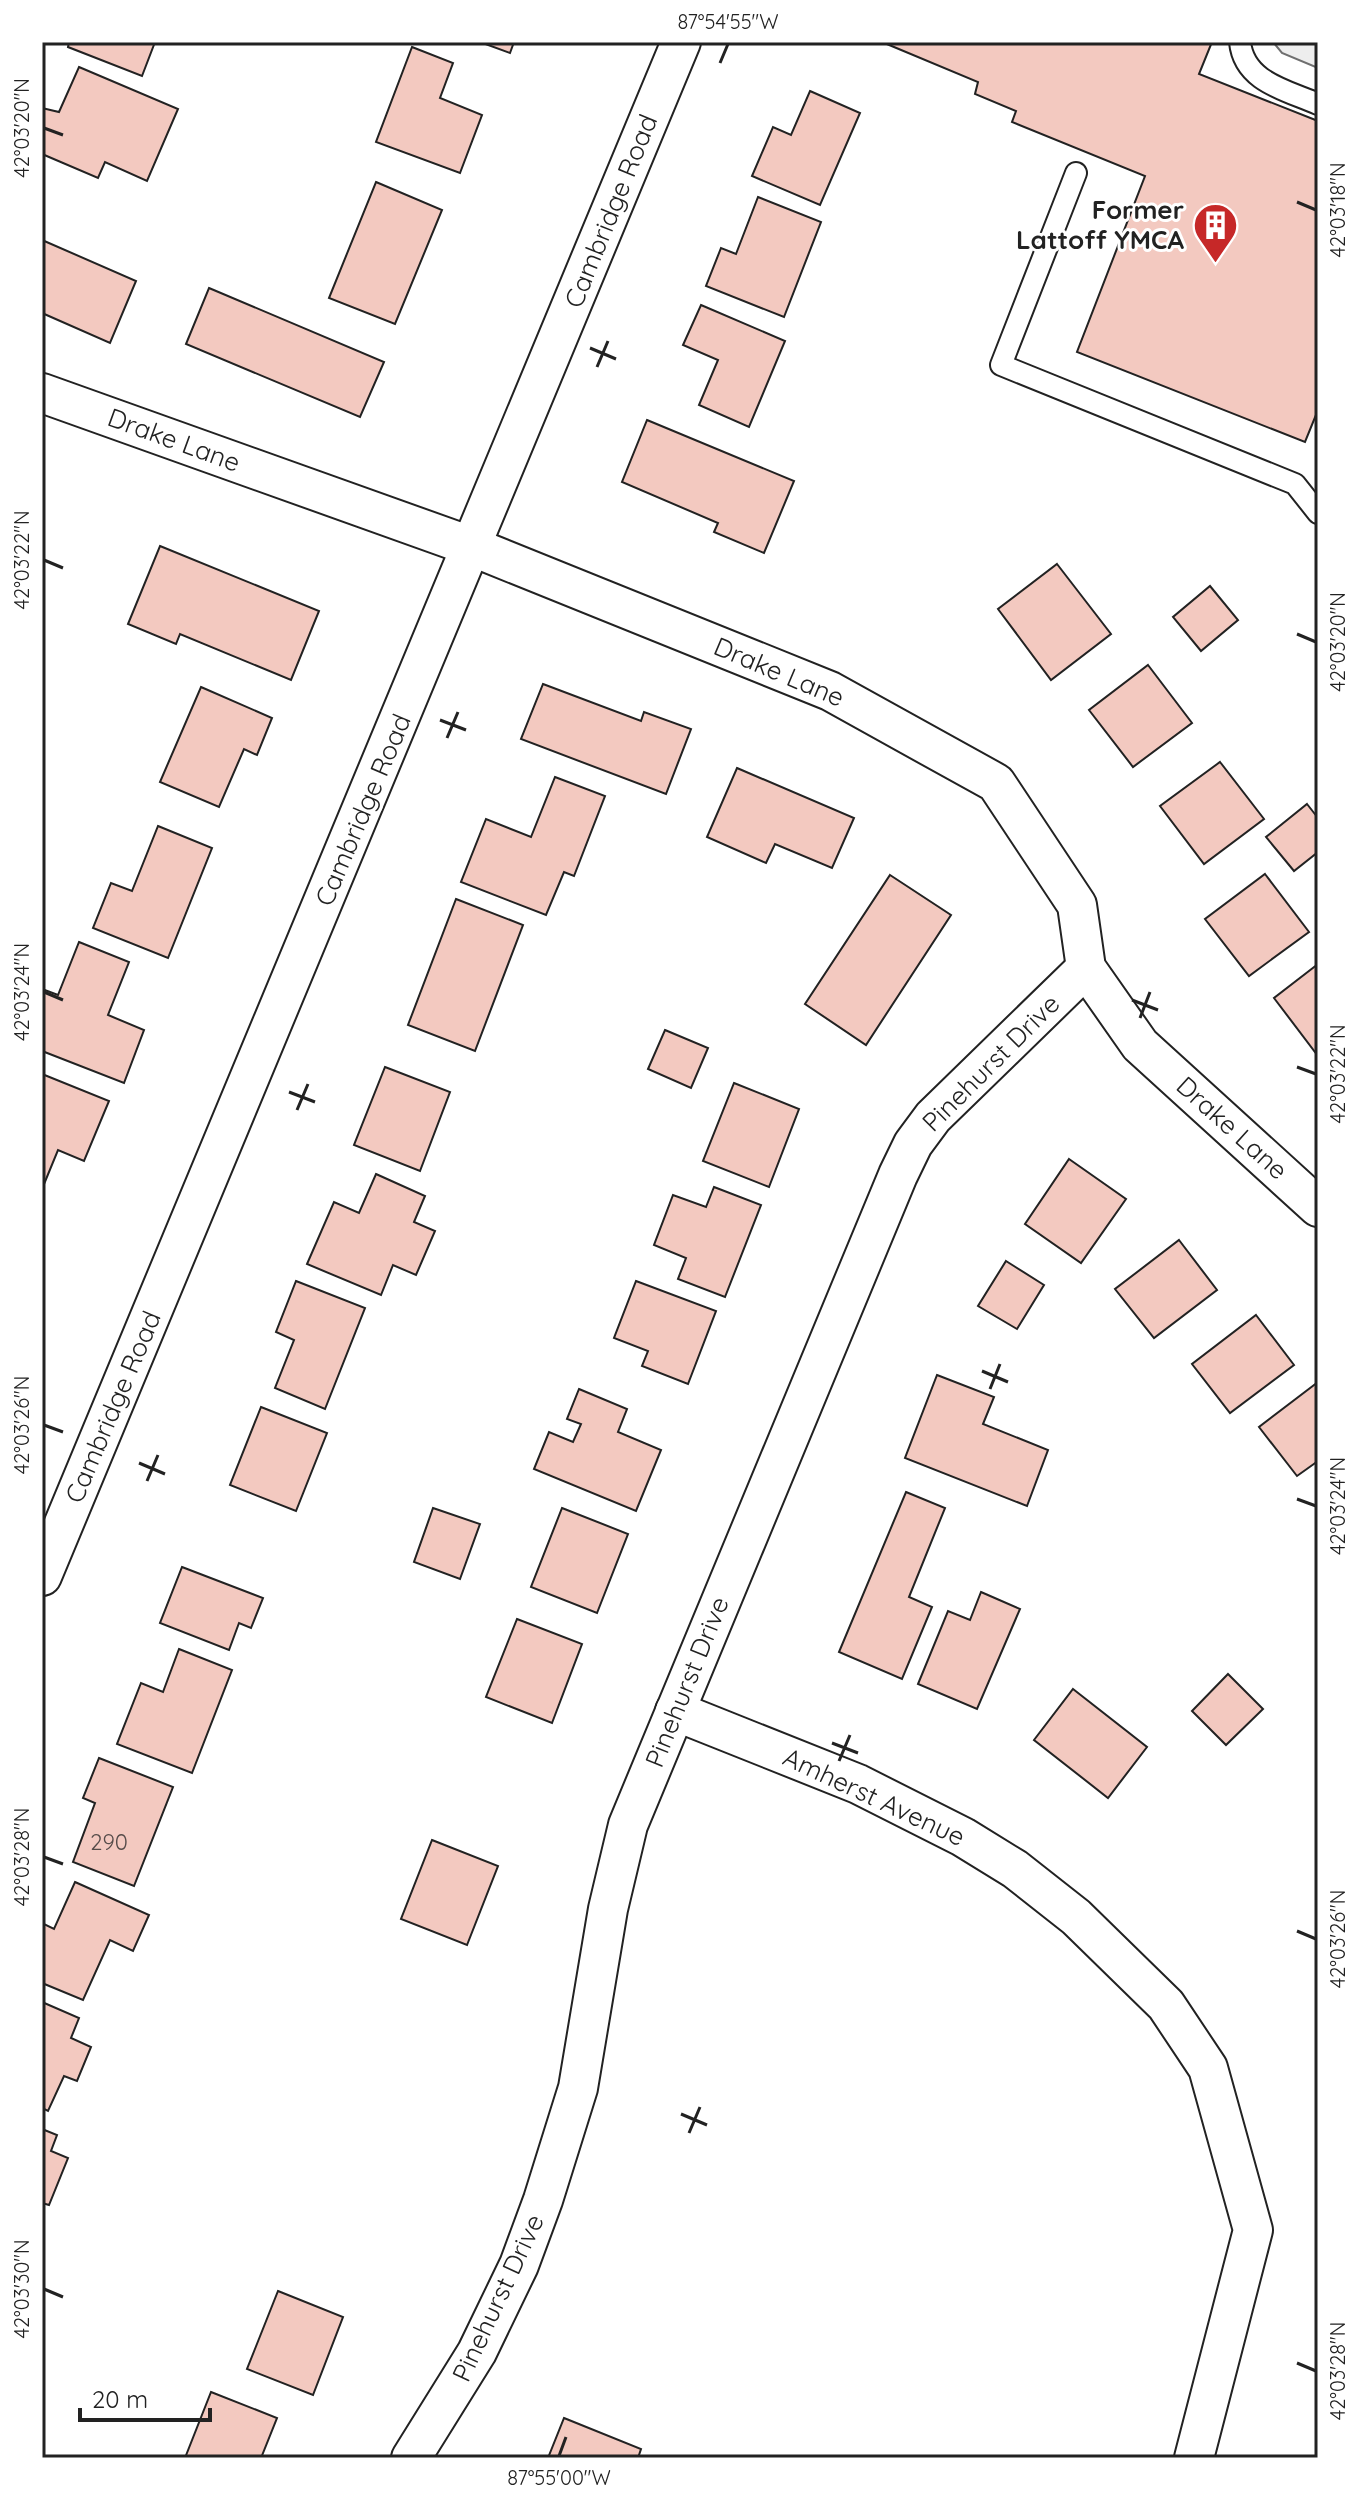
<svg xmlns="http://www.w3.org/2000/svg" width="1360" height="2500" font-family="Quicksand,sans-serif">
<style>
.green{fill:#eee;stroke:#6f6f6f;stroke-width:2}
.building{fill:#f3c9c0;stroke:#222;stroke-width:2}
.lines{fill:none;stroke-linecap:round;stroke-linejoin:round}
.service-casing{stroke:#222;stroke-width:24}
.minor-casing{stroke:#222;stroke-width:42}
.service{stroke:#fff;stroke-width:20}
.minor{stroke:#fff;stroke-width:38}
.ticks{fill:none;stroke:#222;stroke-width:3}
.labels{text-anchor:middle;stroke-width:6;stroke-linejoin:round;paint-order:stroke}
.number-label{font-size:22px;fill:#564c4a}
.poi-label{font-size:26px;font-weight:bold;fill:#222;stroke:#fff;text-anchor:end}
.street-label{font-size:26px;fill:#222;stroke:#fff}
.neatline{fill:none;stroke:#222;stroke-width:3}
.ticks-label{font-size:20px;text-anchor:middle;fill:#222}
</style>
<rect width="100%" height="100%" fill="#fff"/>
<!-- green -->
<polygon class="green" points="1273,42 1318,42 1318,68 1282,53"/>
<!-- building -->
<g class="building">
<polygon points="69,42 155,42 142,76 68,47"/>
<polygon points="480,42 514,42 510,53"/>
<polygon points="882,42 1212,42 1199,74 1318,121 1318,410 1305,442 1077,352 1145,176 1012,122 1016,111 975,94 978,82"/>
<polygon points="412,47 453,63 440,98 482,115 460,173 376,142"/>
<polygon points="79,67 178,109 147,181 105,162 98,178 42,154 42,108 59,112"/>
<polygon points="810,91 860,113 820,205 752,176 773,127 791,135"/>
<polygon points="376,182 442,210 395,324 329,298"/>
<polygon points="758,197 821,222 784,317 706,286 721,248 736,254"/>
<polygon points="42,240 136,281 110,343 42,313"/>
<polygon points="209,288 384,362 360,417 186,344"/>
<polygon points="701,305 785,341 749,427 699,405 718,360 683,345"/>
<polygon points="647,420 794,481 764,553 714,532 718,523 622,482"/>
<polygon points="160,546 319,611 291,680 180,634 176,644 128,624"/>
<polygon points="1057,564 1111,634 1051,680 998,609"/>
<polygon points="1210,586 1238,620 1201,651 1173,617"/>
<polygon points="1148,665 1192,723 1133,767 1089,710"/>
<polygon points="543,684 641,721 644,712 691,729 666,794 521,739"/>
<polygon points="201,687 272,718 257,755 244,749 219,807 160,782"/>
<polygon points="1220,762 1264,819 1204,864 1160,806"/>
<polygon points="737,768 854,818 832,868 775,844 766,863 707,837"/>
<polygon points="555,777 605,796 574,876 564,872 546,915 461,882 486,819 531,837"/>
<polygon points="1307,804 1318,818 1318,852 1294,871 1266,837"/>
<polygon points="158,826 212,848 168,958 93,928 111,883 132,891"/>
<polygon points="1265,874 1309,932 1249,976 1205,919"/>
<polygon points="890,875 951,915 866,1045 805,1004"/>
<polygon points="456,899 523,925 475,1051 408,1025"/>
<polygon points="79,942 129,962 108,1015 144,1030 124,1083 42,1051 42,989 58,995"/>
<polygon points="1318,964 1318,1056 1274,998"/>
<polygon points="665,1030 708,1048 691,1088 648,1069"/>
<polygon points="385,1067 450,1092 420,1171 354,1145"/>
<polygon points="42,1074 109,1101 84,1161 58,1150 42,1189"/>
<polygon points="734,1083 799,1109 769,1187 703,1161"/>
<polygon points="1069,1159 1126,1199 1081,1263 1025,1224"/>
<polygon points="376,1174 425,1196 414,1222 435,1231 416,1275 393,1265 381,1295 307,1264 334,1202 359,1213"/>
<polygon points="714,1187 761,1205 725,1297 678,1279 686,1258 654,1245 673,1195 706,1207"/>
<polygon points="1179,1240 1217,1290 1154,1338 1115,1289"/>
<polygon points="1006,1261 1044,1285 1017,1329 978,1306"/>
<polygon points="296,1281 365,1308 325,1409 275,1388 294,1340 276,1332"/>
<polygon points="636,1281 716,1311 688,1384 642,1366 648,1351 614,1338"/>
<polygon points="1256,1315 1294,1365 1230,1413 1192,1364"/>
<polygon points="937,1375 994,1397 983,1424 1048,1450 1027,1506 905,1458"/>
<polygon points="1318,1382 1318,1461 1297,1476 1259,1427"/>
<polygon points="579,1389 627,1409 618,1432 661,1450 636,1511 534,1469 549,1432 573,1442 581,1424 567,1419"/>
<polygon points="261,1407 327,1433 296,1511 230,1485"/>
<polygon points="906,1492 945,1508 909,1597 932,1607 902,1679 839,1652"/>
<polygon points="433,1508 480,1524 460,1579 414,1562"/>
<polygon points="562,1508 628,1534 597,1613 531,1587"/>
<polygon points="182,1567 263,1598 251,1628 239,1623 229,1650 160,1623"/>
<polygon points="981,1592 1020,1609 977,1709 918,1684 948,1611 970,1620"/>
<polygon points="517,1619 582,1644 552,1723 486,1697"/>
<polygon points="179,1649 232,1670 192,1773 117,1744 141,1683 163,1692"/>
<polygon points="1228,1674 1263,1709 1226,1745 1192,1711"/>
<polygon points="1073,1689 1147,1747 1108,1798 1034,1740"/>
<polygon points="99,1758 173,1787 134,1886 73,1862 95,1803 83,1798"/>
<polygon points="432,1840 498,1866 467,1945 401,1919"/>
<polygon points="75,1882 149,1915 133,1951 110,1940 83,2000 42,1983 42,1923 54,1929"/>
<polygon points="42,2002 79,2018 71,2038 91,2047 77,2081 64,2076 48,2111 42,2108"/>
<polygon points="42,2129 57,2135 51,2151 68,2158 49,2205 42,2203"/>
<polygon points="278,2291 343,2317 313,2395 247,2369"/>
<polygon points="211,2392 277,2418 261,2458 185,2458"/>
<polygon points="564,2418 641,2449 638,2458 548,2458"/>
</g>
<g class="lines">
<defs>
<g id="service">
<path d="M 1240,42 C 1244,82 1286,90 1318,104"/>
<polyline points="1076,173 1001,365 1295,484 1318,513"/>
</g>
<g id="minor">
<polyline points="42,393 473,547 830,691 996,783 1077,905 1086,968 1140,1045 1318,1207"/>
<polyline points="42,1576 681,42"/>
<polyline points="675,1711 858,1784 963,1837 1015,1869 1076,1917 1166,2005 1208,2068 1253,2230 1194,2458"/>
<polyline points="411,2458 477,2352 519,2265 543,2200 578,2088 608,1909 628,1825 898,1175 913,1144 933,1117 1086,968"/>
</g>
</defs>
<!-- service casing -->
<use href="#service" class="service-casing"/>
<!-- minor casing -->
<use href="#minor" class="minor-casing"/>
<!-- service -->
<use href="#service" class="service"/>
<!-- minor -->
<use href="#minor" class="minor"/>
</g>
<!-- ticks -->
<path class="ticks" d="M 720,63 L 728,44M 44,128 L 63,135M 1297,202 L 1316,210M 590,348 L 616,359M 597,367 L 608,341M 44,560 L 63,568M 1297,634 L 1316,642M 440,720 L 466,730M 447,738 L 458,712M 44,992 L 63,1000M 1132,1000 L 1158,1010M 1140,1018 L 1150,992M 1297,1067 L 1316,1074M 289,1092 L 315,1102M 297,1110 L 308,1084M 982,1371 L 1008,1382M 990,1389 L 1000,1364M 44,1425 L 63,1432M 139,1463 L 165,1474M 147,1481 L 158,1455M 1297,1499 L 1316,1506M 832,1743 L 858,1753M 839,1761 L 850,1735M 44,1857 L 63,1864M 1297,1931 L 1316,1939M 681,2114 L 707,2125M 689,2133 L 700,2107M 44,2289 L 63,2297M 1297,2363 L 1316,2371M 559,2456 L 566,2437"/>
<!-- icons -->
<defs>
<symbol id="building-pin" viewBox="-11 -11 22 30"><path d="M0 17L-7.5 6A9.5 9.5 0 1 1 7.5 6Z" fill="#c62828" stroke="#fff"/><path d="M-4-6H4V6H1V3H-1V6H-4ZM-2.5-4.3h1.7v1.8h-1.7ZM.8-4.3h1.7v1.8H.8ZM-2.5-1h1.7V.8h-1.7ZM.8-1h1.7V.8H.8Z" fill="#fff"/></symbol>
</defs>
<g fill-rule="evenodd">
<use href="#building-pin" x="1190" y="200" width="51" height="69"/>
</g>
<g class="labels">
<!-- number labels -->
<g class="number-label">
<text x="109" y="1850">290</text>
</g>
<!-- poi labels -->
<g class="poi-label">
<text x="1184" y="219">Former<tspan x="1184" dy="30">Lattoff YMCA</tspan></text>
</g>
<!-- street labels -->
<g class="street-label">
<text transform="translate(611 211) rotate(-68)" y="9">Cambridge Road</text>
<text transform="translate(174 440) rotate(20)" y="9">Drake Lane</text>
<text transform="translate(779 672) rotate(23)" y="9">Drake Lane</text>
<text transform="translate(363 810) rotate(-67)" y="9">Cambridge Road</text>
<text transform="translate(991 1063) rotate(-45)" y="9">Pinehurst Drive</text>
<text transform="translate(1232 1128) rotate(42)" y="9">Drake Lane</text>
<text transform="translate(113 1407) rotate(-67)" y="9">Cambridge Road</text>
<text transform="translate(687 1682) rotate(-68)" y="9">Pinehurst Drive</text>
<text transform="translate(874 1797) rotate(25)" y="9">Amherst Avenue</text>
<text transform="translate(498 2298) rotate(-65)" y="9">Pinehurst Drive</text>
</g>
</g>
<!-- border -->
<rect width="1360" height="2500" fill="none" stroke="#ffffff" stroke-width="88"/>
<!-- scale -->
<path d="M80 2408v12h130v-12" fill="none" stroke="#222222" stroke-width="4"/>
<text x="92" y="2408" font-size="24" fill="#222222" stroke="#ffffff" stroke-width="6" paint-order="stroke">20 m</text>
<rect x="44" y="44" width="1272" height="2412" class="neatline"/>
<g class="ticks-label">
<text x="728" y="29">87°54'55"W</text>
<text transform="translate(22 128) rotate(-90)" y="7">42°03'20"N</text>
<text transform="translate(1338 210) rotate(-90)" y="7">42°03'18"N</text>
<text transform="translate(22 560) rotate(-90)" y="7">42°03'22"N</text>
<text transform="translate(1338 642) rotate(-90)" y="7">42°03'20"N</text>
<text transform="translate(22 992) rotate(-90)" y="7">42°03'24"N</text>
<text transform="translate(1338 1074) rotate(-90)" y="7">42°03'22"N</text>
<text transform="translate(22 1425) rotate(-90)" y="7">42°03'26"N</text>
<text transform="translate(1338 1506) rotate(-90)" y="7">42°03'24"N</text>
<text transform="translate(22 1857) rotate(-90)" y="7">42°03'28"N</text>
<text transform="translate(1338 1939) rotate(-90)" y="7">42°03'26"N</text>
<text transform="translate(22 2289) rotate(-90)" y="7">42°03'30"N</text>
<text transform="translate(1338 2371) rotate(-90)" y="7">42°03'28"N</text>
<text x="559" y="2485">87°55'00"W</text>
</g>
</svg>
